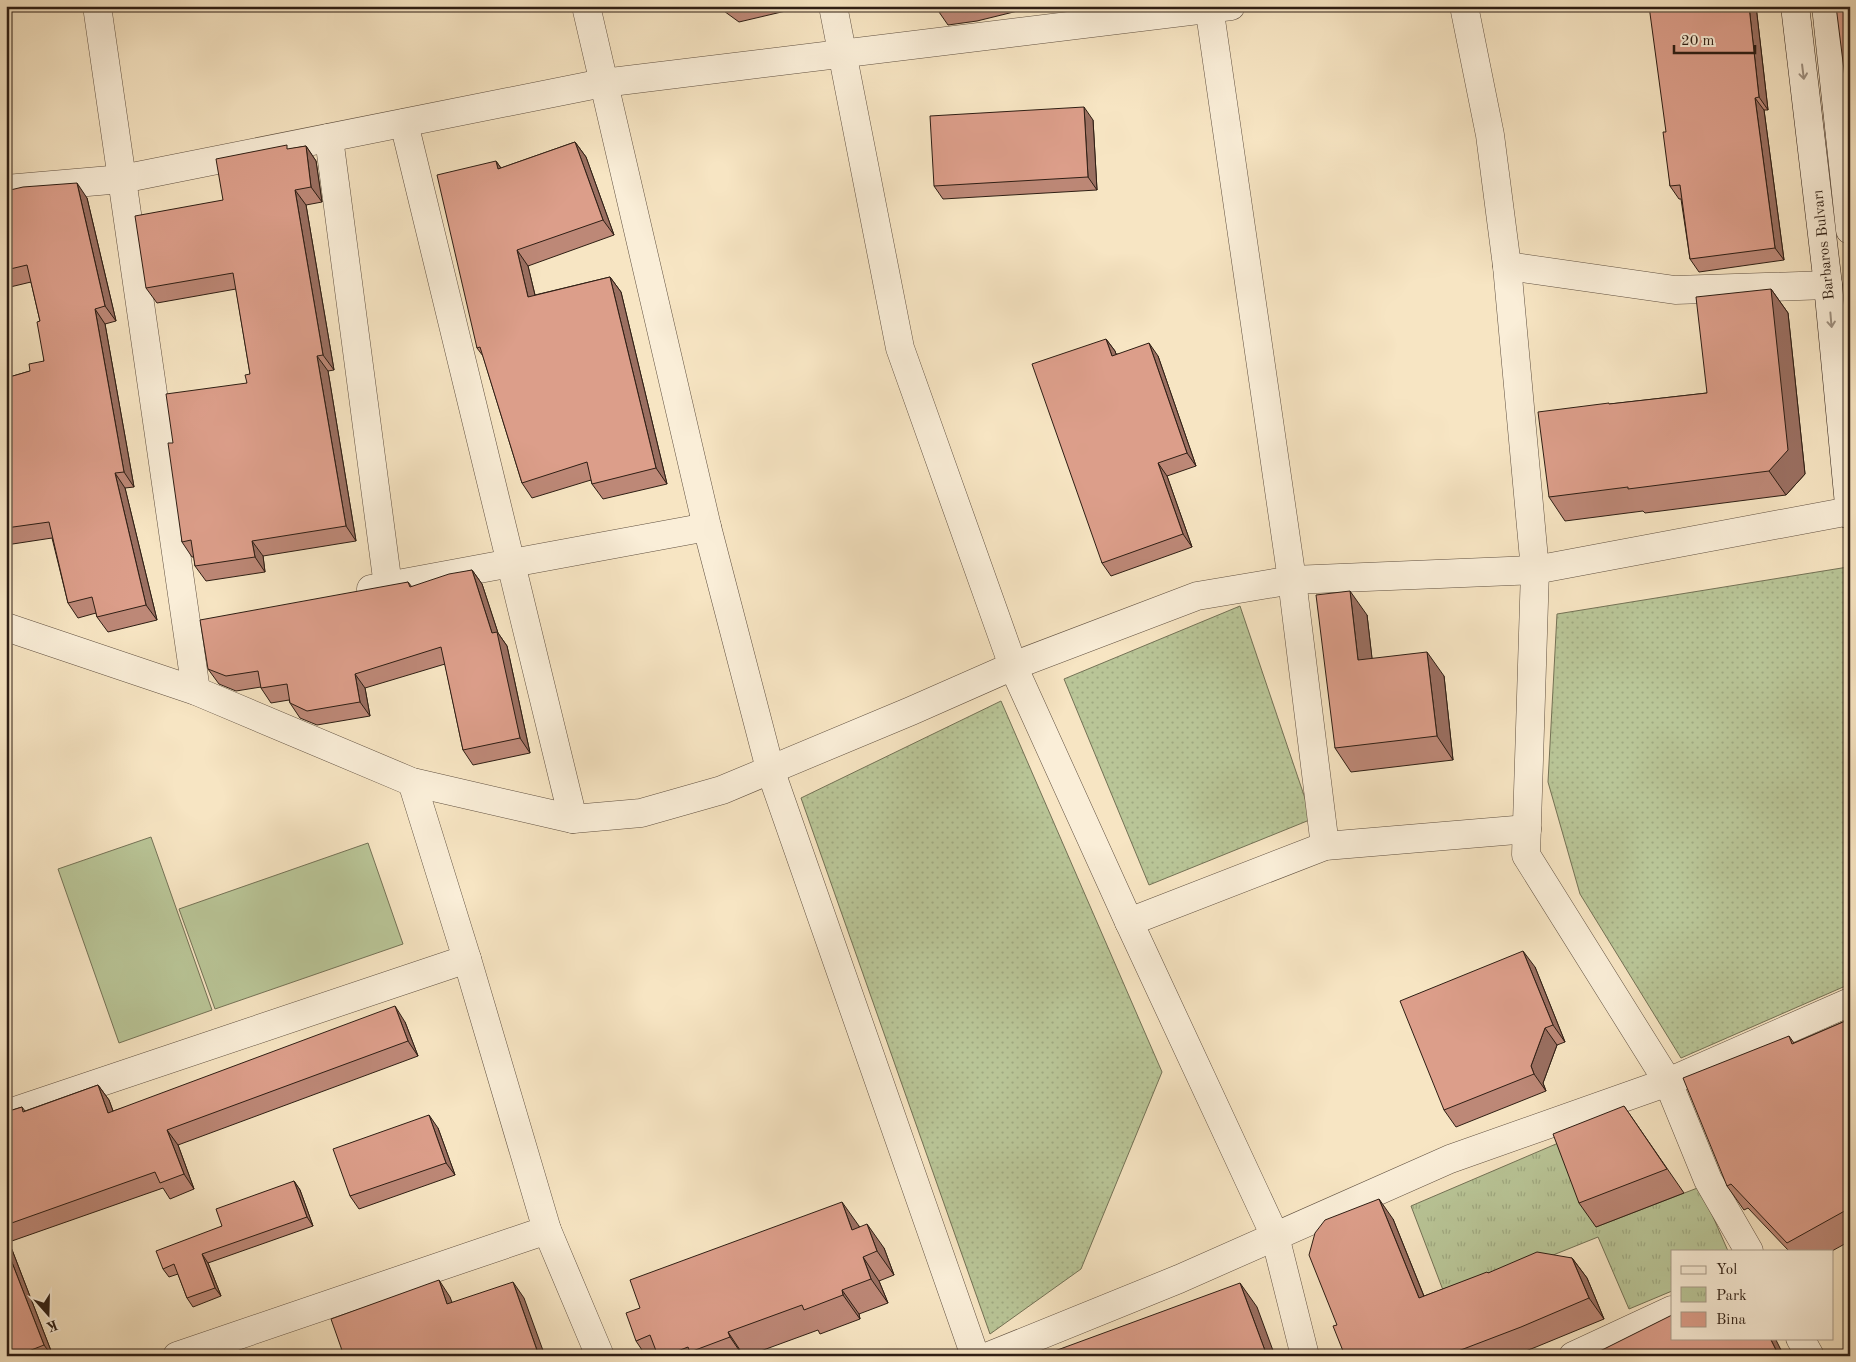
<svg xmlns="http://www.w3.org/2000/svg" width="1856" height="1362" font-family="'Old Standard TT',serif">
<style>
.grass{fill:url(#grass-dots);stroke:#747256}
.park{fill:url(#park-tufts);stroke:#747256}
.pitch{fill:#b9c597;stroke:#747256}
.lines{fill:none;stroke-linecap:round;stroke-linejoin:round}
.street-casing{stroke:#605040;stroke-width:29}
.secondary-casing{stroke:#2e1e14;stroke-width:29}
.street{stroke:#faeed8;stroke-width:28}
.secondary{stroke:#faeed8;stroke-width:28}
.wall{fill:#bd8877;stroke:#2e1e14}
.shaded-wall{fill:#9a6f61;stroke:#2e1e14}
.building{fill:#dc9e8a;stroke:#2e1e14}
.oneway{stroke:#9e9080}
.labels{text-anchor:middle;stroke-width:4;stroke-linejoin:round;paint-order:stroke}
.street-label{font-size:15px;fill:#2e1e14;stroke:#faeed8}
</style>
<defs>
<pattern id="grass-dots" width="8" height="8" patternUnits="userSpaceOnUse" patternTransform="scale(1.25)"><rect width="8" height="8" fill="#b9c597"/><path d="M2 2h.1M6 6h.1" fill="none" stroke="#9fa981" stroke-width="1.8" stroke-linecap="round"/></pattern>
<pattern id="park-tufts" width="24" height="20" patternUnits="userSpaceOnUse" patternTransform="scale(1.25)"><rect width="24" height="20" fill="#b9c597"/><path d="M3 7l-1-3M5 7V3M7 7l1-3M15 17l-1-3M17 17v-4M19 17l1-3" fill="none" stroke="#9fa981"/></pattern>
</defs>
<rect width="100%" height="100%" fill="#f7e5c3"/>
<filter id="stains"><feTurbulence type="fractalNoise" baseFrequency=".004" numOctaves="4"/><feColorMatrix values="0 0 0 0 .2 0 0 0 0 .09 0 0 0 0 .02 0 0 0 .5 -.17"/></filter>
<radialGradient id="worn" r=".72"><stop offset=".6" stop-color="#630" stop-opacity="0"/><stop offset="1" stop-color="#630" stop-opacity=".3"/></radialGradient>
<!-- grass -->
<g class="grass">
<polygon points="1848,567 1850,582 1850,984 1681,1058 1580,894 1548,782 1557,614"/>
<polygon points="1240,606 1312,819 1149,885 1064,679"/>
<polygon points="1001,701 1162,1072 1081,1269 990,1334 801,798"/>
</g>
<!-- park -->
<polygon class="park" points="1563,1141 1596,1227 1700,1187 1728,1251 1672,1251 1672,1291 1629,1309 1598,1237 1446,1298 1411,1206"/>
<!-- pitch -->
<g class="pitch">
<polygon points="151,837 212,1010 119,1043 58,869"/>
<polygon points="368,843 403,944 215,1009 179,909"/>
</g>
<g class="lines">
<defs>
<g id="street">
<polyline points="97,6 196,691"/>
<polyline points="586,6 707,527 770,769 975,1356"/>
<polyline points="833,6 900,348 1013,666 1129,922 1275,1236 1305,1356"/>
<polyline points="1209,6 1292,580 1325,846"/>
<polyline points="1464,6 1490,135 1507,266 1535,570 1526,855 1668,1082 1708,1180 1749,1251"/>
<polyline points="404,123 573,819"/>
<polyline points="329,138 388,586"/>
<polyline points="6,189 122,179 603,83 1231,6"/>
<polyline points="1507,266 1675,290 1828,285"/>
<polyline points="371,589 707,527"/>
<polyline points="6,627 196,691 412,782 573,819 641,813 722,790 911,711 1013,666 1197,596 1292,580 1535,570 1850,511"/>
<polyline points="1129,922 1325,846 1527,829"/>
<polyline points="6,1114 467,959"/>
<polyline points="547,1230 600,1356"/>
<polyline points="1800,1338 1810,1356"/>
<polyline points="177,1356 547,1230 467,959 412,782"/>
<polyline points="989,1356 1179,1279 1450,1159 1668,1082 1850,1002"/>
<polyline points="1573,1356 1672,1310"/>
</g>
<g id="secondary">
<polyline points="1795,6 1828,285 1850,515"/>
<polyline points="1826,6 1850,230"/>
</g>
</defs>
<!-- street casing -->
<use href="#street" class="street-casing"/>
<!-- secondary casing -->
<use href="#secondary" class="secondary-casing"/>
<!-- street -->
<use href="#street" class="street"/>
<!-- secondary -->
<use href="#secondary" class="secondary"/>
</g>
<!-- wall -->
<g class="wall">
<polygon points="717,6 789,6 790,10 739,22"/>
<polygon points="937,6 1030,6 1030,8 977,21 948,25 939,12"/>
<polygon points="1756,6 1768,110 1764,110 1784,260 1699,272 1690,259 1681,199 1679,199 1670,186 1666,132"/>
<polygon points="1093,120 1097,190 943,199 934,186"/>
<polygon points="575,142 586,157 614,235 528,266 535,295 610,277 621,292 667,484 603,499 592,484 591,480 532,498 522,483 483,356 477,348 496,161 501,168"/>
<polygon points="306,146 316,161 322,202 306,205 334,370 328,371 356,541 263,556 265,572 206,581 195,566 194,557 192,557 182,542 173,443 247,383 250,374 236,289 157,303 146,288 223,200 290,149"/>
<polygon points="6,191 87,198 116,321 105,324 134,487 125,488 157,620 108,632 97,617 96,613 78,618 68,603 52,538 6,545 6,378 30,371 44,361 40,321 31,282 6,288"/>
<polygon points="1771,289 1788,313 1805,474 1786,495 1645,513 1643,511 1565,521 1549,497 1610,404 1707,393"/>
<polygon points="1106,339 1115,351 1116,354 1158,356 1196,466 1167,476 1192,547 1111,576 1102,563"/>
<polygon points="472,570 482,584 498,633 507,646 530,753 473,765 463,750 445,664 365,688 370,716 317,725 300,718 290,703 289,700 271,703 261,688 261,687 236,691 219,684 208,669 408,582 412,587"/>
<polygon points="1367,615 1372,659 1444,676 1453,760 1351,772 1335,748"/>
<polygon points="1535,967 1565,1042 1557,1045 1543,1083 1546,1091 1456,1127 1444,1110"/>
<polygon points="1850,1019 1850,1241 1832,1251 1789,1251 1748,1208 1744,1210 1727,1186 1789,1036 1794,1043"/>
<polygon points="405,1022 418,1056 178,1145 194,1189 170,1199 163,1188 9,1242 53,1356 6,1356 6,1112 22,1107 25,1111 98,1085 109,1100 113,1111"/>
<polygon points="1624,1106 1684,1193 1596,1227 1579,1203"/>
<polygon points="438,1128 455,1175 359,1209 350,1196"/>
<polygon points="294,1181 300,1190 313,1226 208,1263 221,1296 193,1307 187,1298 178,1274 169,1277 163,1269 222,1226"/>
<polygon points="1393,1219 1424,1296 1488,1273 1572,1258 1587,1278 1604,1319 1536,1347 1513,1356 1345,1356 1337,1325"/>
<polygon points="859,1226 884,1248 894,1275 879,1281 888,1303 859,1314 860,1319 820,1334 818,1330 747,1356 646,1356 636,1341"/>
</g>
<!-- shaded-wall -->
<g class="shaded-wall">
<polygon points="1749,6 1756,6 1768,110 1759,97"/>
<polygon points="1755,98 1764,110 1784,260 1775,248"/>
<polygon points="1084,107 1093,120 1097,190 1088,177"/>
<polygon points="575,142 586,157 614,235 603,220"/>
<polygon points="306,146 316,161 322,202 311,187"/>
<polygon points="496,161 507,177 498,169"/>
<polygon points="77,183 87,198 116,321 105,306"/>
<polygon points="295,190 306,205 334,370 323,355"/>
<polygon points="517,250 528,266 539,312 528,297"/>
<polygon points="610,277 621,292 667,484 656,468"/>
<polygon points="1771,289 1788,313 1805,474 1786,495 1769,471"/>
<polygon points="95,309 105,324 134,487 124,472"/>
<polygon points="1106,339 1115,351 1121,369 1112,356"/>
<polygon points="1149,343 1158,356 1196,466 1187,453"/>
<polygon points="317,356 328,371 356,541 346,526"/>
<polygon points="1158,463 1167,476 1192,547 1183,534"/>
<polygon points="115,473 125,488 157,620 146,605"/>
<polygon points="252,541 263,556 265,572 255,557"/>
<polygon points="472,570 482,584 498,633 507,646 530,753 520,738 492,633"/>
<polygon points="1350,591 1367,615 1375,684 1358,660"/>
<polygon points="1427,652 1444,676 1453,760 1437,736"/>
<polygon points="355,674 365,688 370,716 360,702"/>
<polygon points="1523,951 1535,967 1565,1042 1553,1025"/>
<polygon points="395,1006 405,1022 418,1056 408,1041"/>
<polygon points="1545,1028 1557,1045 1543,1083 1546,1091 1534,1074 1531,1066"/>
<polygon points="98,1085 109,1100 119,1128 108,1113"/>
<polygon points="429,1115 438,1128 455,1175 446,1163"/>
<polygon points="167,1130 178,1145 194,1189 184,1174"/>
<polygon points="294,1181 300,1190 313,1226 307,1217"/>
<polygon points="1379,1199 1393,1219 1433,1319 1419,1298"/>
<polygon points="842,1202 859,1226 869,1254 852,1230"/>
<polygon points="867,1224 884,1248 894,1275 877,1251"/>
<polygon points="6,1238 9,1242 53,1356 52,1356 44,1345 6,1247"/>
<polygon points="202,1254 208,1263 221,1296 215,1288"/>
<polygon points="863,1257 879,1281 888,1303 871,1279"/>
<polygon points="1572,1258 1587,1278 1604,1319 1589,1298"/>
<polygon points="439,1280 450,1297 459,1321 447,1304"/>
<polygon points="513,1282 524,1298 545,1356 539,1356"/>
<polygon points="1240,1283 1257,1307 1275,1356 1267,1356"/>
<polygon points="842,1290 859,1314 860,1319 843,1295"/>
<polygon points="728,1332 744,1356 743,1356 730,1337"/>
<polygon points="1770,1338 1775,1338 1784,1356 1779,1356"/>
</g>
<!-- building -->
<g class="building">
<polygon points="726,6 741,6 730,9"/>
<polygon points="937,6 977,6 968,9 939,12"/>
<polygon points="1649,6 1749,6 1759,97 1755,98 1775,248 1690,259 1680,185 1670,186 1663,132 1666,132"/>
<polygon points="1836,6 1850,6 1850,131 1845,94 1847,94"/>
<polygon points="1084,107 1088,177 934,186 930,116"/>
<polygon points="575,142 603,220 517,250 528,297 610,277 656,468 592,484 587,462 522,483 480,347 477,348 437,175 496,161 498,169"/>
<polygon points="287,145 287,149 306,146 311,187 295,190 323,355 317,356 346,526 252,541 255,557 195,566 191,540 182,542 168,443 173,443 166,394 247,383 245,375 250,374 233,273 146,288 135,216 223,200 216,159"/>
<polygon points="77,183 105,306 95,309 124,472 115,473 146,605 97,617 92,597 68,603 49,522 6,528 6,378 30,371 29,364 44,361 37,322 40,321 27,265 6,270 6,191 23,187"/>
<polygon points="1771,289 1788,450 1769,471 1628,489 1628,487 1549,497 1538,412 1609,403 1609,404 1707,393 1696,297"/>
<polygon points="1106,339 1112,356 1149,343 1187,453 1158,463 1183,534 1102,563 1032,364"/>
<polygon points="472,570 492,633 497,632 520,738 463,750 441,647 355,674 360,702 307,711 290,703 287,684 261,688 258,671 226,676 208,669 200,620 408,582 410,587 449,574"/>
<polygon points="1350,591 1358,660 1427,652 1437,736 1335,748 1316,595"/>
<polygon points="1523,951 1553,1025 1545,1028 1531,1066 1534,1074 1444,1110 1400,1001"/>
<polygon points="395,1006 408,1041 167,1130 184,1174 160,1183 155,1172 6,1225 6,1112 22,1107 23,1112 98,1085 108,1113"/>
<polygon points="1850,1019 1850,1208 1787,1243 1731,1184 1727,1186 1683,1078 1789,1036 1792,1044"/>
<polygon points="1624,1106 1667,1169 1579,1203 1553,1134"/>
<polygon points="429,1115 446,1163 350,1196 333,1149"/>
<polygon points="294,1181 307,1217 202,1254 215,1288 187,1298 174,1264 163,1269 156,1251 222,1226 216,1209"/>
<polygon points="1379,1199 1419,1298 1487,1272 1488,1273 1537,1252 1572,1258 1589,1298 1521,1327 1445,1356 1345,1356 1333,1326 1337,1325 1309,1255 1315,1233 1325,1220"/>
<polygon points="842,1202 852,1230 867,1224 877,1251 863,1257 871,1279 842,1290 843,1295 804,1310 802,1305 728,1332 730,1337 690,1352 688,1347 665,1356 658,1356 650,1335 636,1341 626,1313 640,1308 630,1280"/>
<polygon points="6,1247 44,1345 16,1356 6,1356"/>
<polygon points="439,1280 447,1304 513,1282 539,1356 344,1356 331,1319"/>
<polygon points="1240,1283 1267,1356 1041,1356"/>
<polygon points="1672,1315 1672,1338 1770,1338 1779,1356 1590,1356"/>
</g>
<!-- one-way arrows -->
<defs><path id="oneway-shaft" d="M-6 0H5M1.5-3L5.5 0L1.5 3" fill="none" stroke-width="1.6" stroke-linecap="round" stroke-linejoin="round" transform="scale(1.25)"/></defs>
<g class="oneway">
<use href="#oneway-shaft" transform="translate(1803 72) rotate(83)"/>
<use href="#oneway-shaft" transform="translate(1831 320) rotate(85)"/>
</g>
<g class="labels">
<!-- street labels -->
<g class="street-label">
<text transform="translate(1823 245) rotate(-96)" y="5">Barbaros Bulvarı</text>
</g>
</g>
<!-- margin -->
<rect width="1856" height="1362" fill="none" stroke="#f7e5c3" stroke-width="25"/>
<rect x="8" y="8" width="1841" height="1347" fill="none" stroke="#2e1e14" stroke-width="2.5"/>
<rect x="12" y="12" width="1831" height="1337" fill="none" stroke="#2e1e14"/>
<!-- legend -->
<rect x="1671" y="1250" width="162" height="90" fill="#faeed8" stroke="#a89b8a"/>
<rect x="1681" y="1266" width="25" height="8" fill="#faeed8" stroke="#a89b8a"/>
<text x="1716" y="1274" font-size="15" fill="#2e1e14">Yol</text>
<rect x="1681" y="1287" width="25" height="15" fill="url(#park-tufts)" stroke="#a89b8a"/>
<text x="1716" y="1300" font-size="15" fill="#2e1e14">Park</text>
<rect x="1681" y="1312" width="25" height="15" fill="#dc9e8a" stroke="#a89b8a"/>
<text x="1716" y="1324" font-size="15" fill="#2e1e14">Bina</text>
<!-- north arrow -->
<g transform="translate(48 1314) rotate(160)" stroke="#faeed8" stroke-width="4" paint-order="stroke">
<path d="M0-4L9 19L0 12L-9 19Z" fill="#2e1e14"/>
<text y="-8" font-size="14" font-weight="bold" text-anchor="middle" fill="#2e1e14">K</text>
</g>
<!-- scale -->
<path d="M1674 45v8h81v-8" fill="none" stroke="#2e1e14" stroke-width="2.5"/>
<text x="1681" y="45" font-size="15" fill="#2e1e14" stroke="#faeed8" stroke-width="4" paint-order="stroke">20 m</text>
<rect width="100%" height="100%" filter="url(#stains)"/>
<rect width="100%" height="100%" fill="url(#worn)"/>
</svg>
